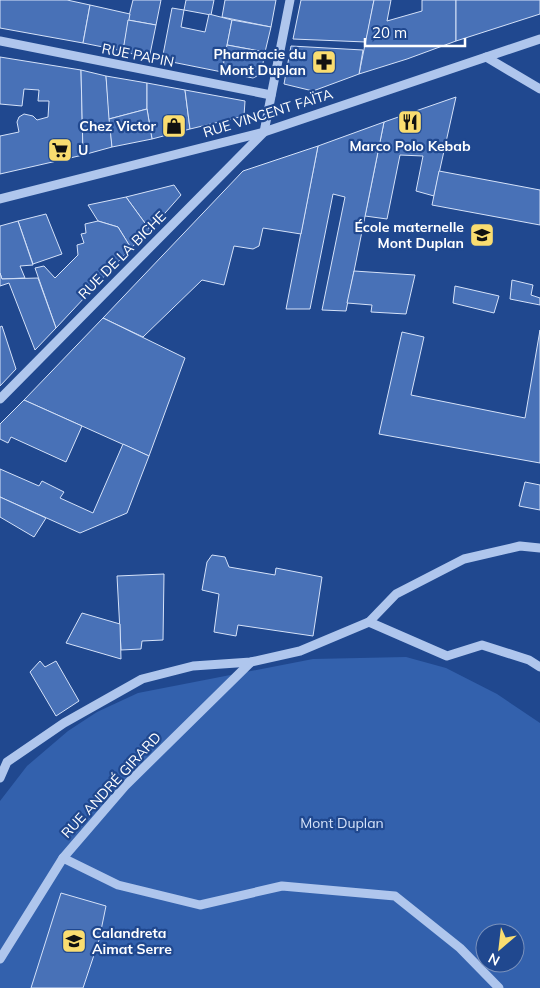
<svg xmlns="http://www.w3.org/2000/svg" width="540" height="988" font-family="Mulish,sans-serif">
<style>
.green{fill:#3361ad;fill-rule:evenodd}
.building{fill:#4871b7;stroke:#d5e2f9}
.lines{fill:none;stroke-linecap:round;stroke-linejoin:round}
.minor{stroke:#afc6ed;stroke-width:9}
.labels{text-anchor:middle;stroke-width:4.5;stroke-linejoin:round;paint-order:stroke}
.poi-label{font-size:14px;font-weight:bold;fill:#fff;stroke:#20488f;text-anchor:end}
.street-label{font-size:14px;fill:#fff;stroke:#20488f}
.park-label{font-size:14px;fill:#d5e2f9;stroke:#20488f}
</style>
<rect width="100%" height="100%" fill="#20488f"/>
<!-- green -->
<path class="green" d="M 406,657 L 446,668 L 497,694 L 540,723 L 540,988 L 0,988 L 0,801 L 27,766 L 68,731 L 97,712 L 138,693 L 313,659 ZM 485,933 L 515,933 L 515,963 L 485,963 Z"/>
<!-- building -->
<g class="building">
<polygon points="0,0 67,0 90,5 83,43 0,28"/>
<polygon points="133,0 161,0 156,25 128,20"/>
<polygon points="186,0 214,0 211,15 184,10"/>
<polygon points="225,0 276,0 271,27 222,17"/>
<polygon points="301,0 374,0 366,42 293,39"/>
<polygon points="374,0 391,0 387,21 422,11 422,0 456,0 456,41 407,59 359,74"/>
<polygon points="456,0 540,0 540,14 456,41"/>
<polygon points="90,5 130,14 123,51 83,43"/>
<polygon points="172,8 184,10 181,27 205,32 209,14 232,20 222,72 162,60"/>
<polygon points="128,20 156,25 149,59 123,51"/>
<polygon points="232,20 271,27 265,52 227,45"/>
<polygon points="227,45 265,52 261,74 253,78 222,72"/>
<polygon points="291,46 363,50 359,74 313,91 284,84"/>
<polygon points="0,57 81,70 83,155 0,174 0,136 19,132 17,122 19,117 24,114 33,116 37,120 48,117 49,101 38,101 39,90 24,89 22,106 0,104"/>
<polygon points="81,70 106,76 112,147 83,155"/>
<polygon points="106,76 147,83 147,109 109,119"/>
<polygon points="147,83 185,90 190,129 152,139 147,109"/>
<polygon points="185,90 245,101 244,116 190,129"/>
<polygon points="456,97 434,196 416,191 423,156 400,155 387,219 365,216 384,122"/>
<polygon points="147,109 152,139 112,147 109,119"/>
<polygon points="384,122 346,311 322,310 345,197 333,194 310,309 286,309 318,146"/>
<polygon points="318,146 301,234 263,228 259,246 253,249 234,246 224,285 202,280 143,337 103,318 243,171"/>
<polygon points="439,171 540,190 540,225 432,205"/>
<polygon points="174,185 181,195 150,230 126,197"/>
<polygon points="126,197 150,230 131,248 118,227 98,221 88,205"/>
<polygon points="46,214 62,254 33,264 18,221"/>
<polygon points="18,221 33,265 20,266 25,278 2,279 0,273 0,226"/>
<polygon points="98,221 118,227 131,248 56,328 35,268 44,266 55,278 78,255 77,245 84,243 81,234 86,233 85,224"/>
<polygon points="354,271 415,275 406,314 371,312 372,305 347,303"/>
<polygon points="0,273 2,279 38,278 56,328 35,350 9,283 0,286"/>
<polygon points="512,280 533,285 531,295 540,298 540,305 510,299"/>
<polygon points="455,286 499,296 494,313 453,303"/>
<polygon points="103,318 185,358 149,456 24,400"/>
<polygon points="2,326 16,369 0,386 0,327"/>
<polygon points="540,330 540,463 379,434 402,332 424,337 411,395 525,418"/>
<polygon points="24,400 82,426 66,462 11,437 8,443 0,439 0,424"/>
<polygon points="123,444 149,456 127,513 80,533 0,497 0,469 39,486 42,481 64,492 60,498 93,513"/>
<polygon points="525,482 540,485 540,510 519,506"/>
<polygon points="0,497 46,518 34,537 0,517"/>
<polygon points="212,555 225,557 229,567 275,575 276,568 322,577 313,636 238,625 236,636 214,632 219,594 202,590 207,562"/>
<polygon points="164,574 163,640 142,641 141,649 121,650 117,576"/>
<polygon points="82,613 120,624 121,659 66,643"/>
<polygon points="40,661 45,667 56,661 79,701 56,716 30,672"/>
<polygon points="61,893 106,906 99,940 83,988 31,988"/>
</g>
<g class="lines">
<!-- minor -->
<g class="minor">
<polyline points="0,41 271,95"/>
<polyline points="486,57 540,89"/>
<polyline points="0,199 264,132 540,39"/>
<polyline points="0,399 264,132 290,0"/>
<polyline points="369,622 447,656 482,645 529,660 540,667"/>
<polyline points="251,662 125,786 63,858 118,885 200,905 282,886 395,896 460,948 499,988"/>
<polyline points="0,778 7,762 64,723 142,679 193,666 251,662 300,651 369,622 396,594 464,559 520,546 540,548"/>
<polyline points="0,959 63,858"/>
</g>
</g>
<!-- icons -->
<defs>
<symbol id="pharmacy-square" viewBox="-11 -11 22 22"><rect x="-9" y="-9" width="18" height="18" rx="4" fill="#fadd70" stroke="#20488f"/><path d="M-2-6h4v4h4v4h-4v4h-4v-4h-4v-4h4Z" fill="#111"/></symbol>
<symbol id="restaurant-square" viewBox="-11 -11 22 22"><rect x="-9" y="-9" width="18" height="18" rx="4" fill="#fadd70" stroke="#20488f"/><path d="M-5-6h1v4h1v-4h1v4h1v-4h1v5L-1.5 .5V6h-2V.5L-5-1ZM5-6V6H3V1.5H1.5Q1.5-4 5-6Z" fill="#111"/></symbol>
<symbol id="shop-square" viewBox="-11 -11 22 22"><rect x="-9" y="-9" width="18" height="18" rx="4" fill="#fadd70" stroke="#20488f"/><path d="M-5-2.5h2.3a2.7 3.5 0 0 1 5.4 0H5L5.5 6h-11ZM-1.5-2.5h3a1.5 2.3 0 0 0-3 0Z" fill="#111"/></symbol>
<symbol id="supermarket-square" viewBox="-11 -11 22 22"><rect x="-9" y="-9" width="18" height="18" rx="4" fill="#fadd70" stroke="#20488f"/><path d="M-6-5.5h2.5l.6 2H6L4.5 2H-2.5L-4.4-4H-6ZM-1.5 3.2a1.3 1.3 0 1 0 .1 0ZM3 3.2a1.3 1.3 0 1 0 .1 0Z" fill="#111"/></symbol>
<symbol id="school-square" viewBox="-11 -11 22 22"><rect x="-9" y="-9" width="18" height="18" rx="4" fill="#fadd70" stroke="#20488f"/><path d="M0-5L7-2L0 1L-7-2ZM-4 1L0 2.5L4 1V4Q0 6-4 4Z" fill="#111"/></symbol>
</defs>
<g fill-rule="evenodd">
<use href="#pharmacy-square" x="310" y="48" width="28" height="28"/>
<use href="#restaurant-square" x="396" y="108" width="28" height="28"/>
<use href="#shop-square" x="160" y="112" width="28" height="28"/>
<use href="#supermarket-square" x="46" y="136" width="28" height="28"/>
<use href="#school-square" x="468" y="221" width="28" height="28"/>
<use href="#school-square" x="60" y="927" width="28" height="28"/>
</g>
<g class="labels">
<!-- poi labels -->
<g class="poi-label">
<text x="306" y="59">Pharmacie du<tspan x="306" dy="16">Mont Duplan</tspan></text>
<text x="156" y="131">Chez Victor</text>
<text x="410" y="151" text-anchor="middle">Marco Polo Kebab</text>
<text x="78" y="155" text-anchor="start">U</text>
<text x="464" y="232">École maternelle<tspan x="464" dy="16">Mont Duplan</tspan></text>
<text x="92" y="938" text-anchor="start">Calandreta<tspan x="92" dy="16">Aimat Serre</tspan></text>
</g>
<!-- street labels -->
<g class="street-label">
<text transform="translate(138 55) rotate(11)" y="5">RUE PAPIN</text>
<text transform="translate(268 113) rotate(-17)" y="5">RUE VINCENT FAÏTA</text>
<text transform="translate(122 255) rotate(-45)" y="5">RUE DE LA BICHE</text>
<text transform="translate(111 785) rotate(-47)" y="5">RUE ANDRÉ GIRARD</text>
</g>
<!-- park labels -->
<g class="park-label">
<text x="342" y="828">Mont Duplan</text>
</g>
</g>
<!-- north arrow -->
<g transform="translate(500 948) rotate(208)"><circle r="24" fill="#20488f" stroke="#7991bc"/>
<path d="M0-4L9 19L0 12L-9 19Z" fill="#fadd70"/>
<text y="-8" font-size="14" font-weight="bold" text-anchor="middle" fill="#ffffff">N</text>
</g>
<!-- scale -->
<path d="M365 38v8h100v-8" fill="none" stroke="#ffffff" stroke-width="2.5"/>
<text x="372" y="38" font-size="15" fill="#ffffff" stroke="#20488f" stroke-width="4" paint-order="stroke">20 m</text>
</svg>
